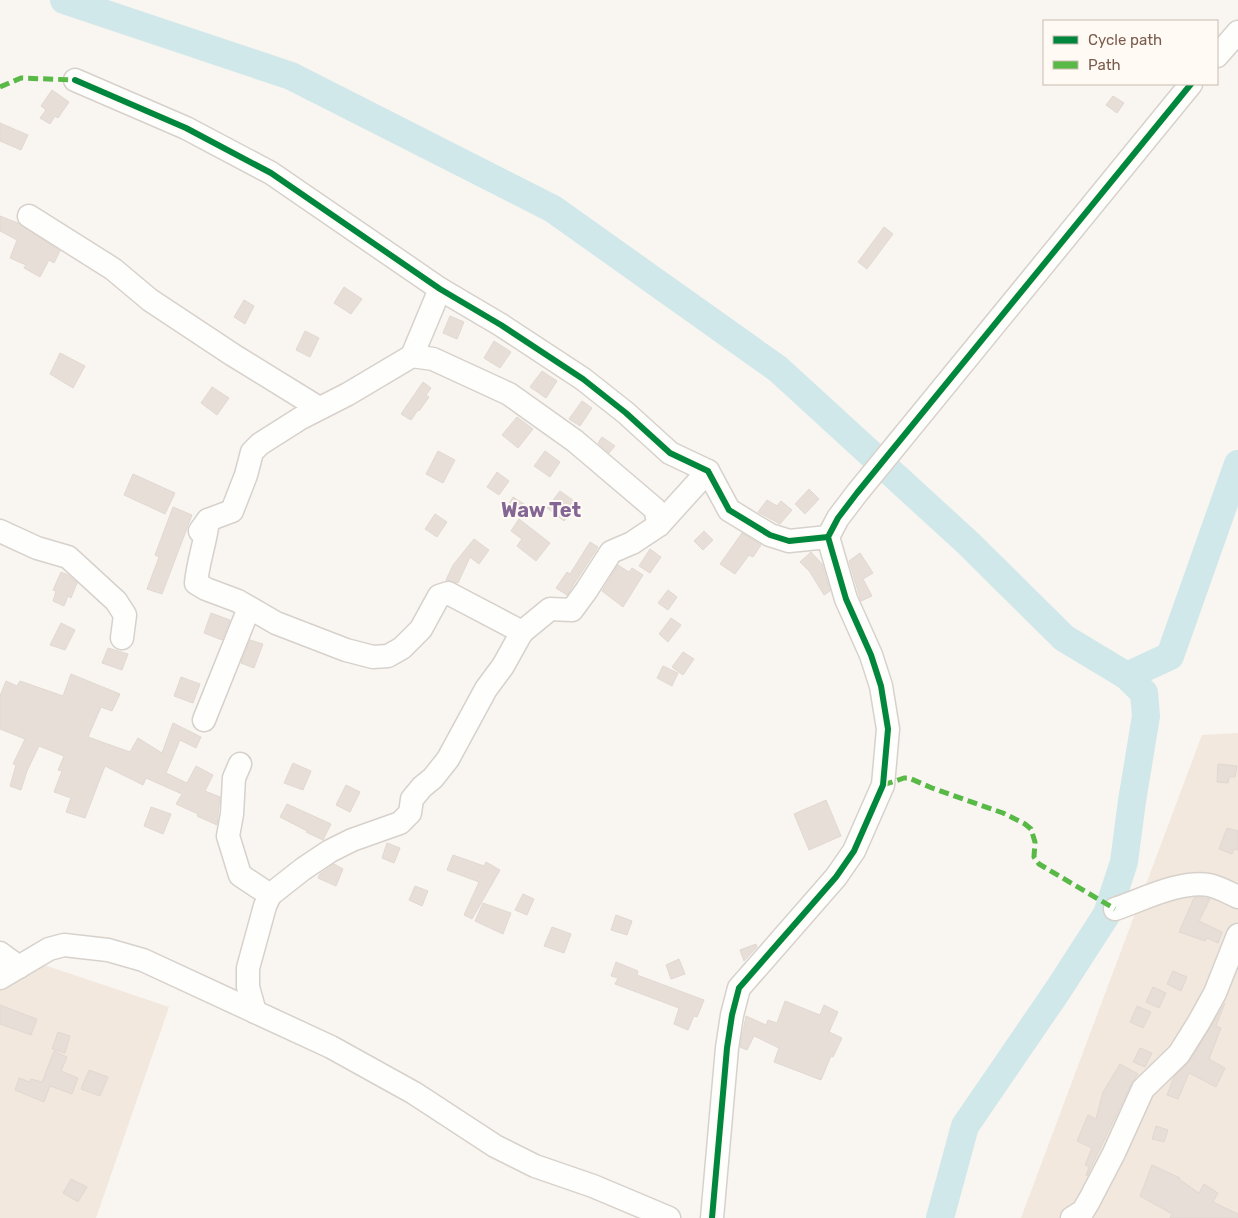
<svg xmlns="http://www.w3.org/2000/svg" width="1238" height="1218" font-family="Rubik,sans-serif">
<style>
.residential{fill:#f2e8de}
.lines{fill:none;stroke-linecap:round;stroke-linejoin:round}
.river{stroke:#d0e8ea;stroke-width:28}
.building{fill:#e6ded7;stroke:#e2d8d2}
.minor-casing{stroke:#d7d1cb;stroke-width:25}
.minor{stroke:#fefefd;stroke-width:22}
.quiet{stroke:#58b947;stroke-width:5;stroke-dasharray:10 5;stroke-linecap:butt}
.cycleway-casing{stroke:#fffaf3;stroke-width:9}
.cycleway{stroke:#00873e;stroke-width:6}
.labels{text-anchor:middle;stroke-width:4;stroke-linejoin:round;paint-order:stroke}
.quarter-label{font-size:20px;font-weight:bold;fill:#846695;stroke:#fffaf3}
</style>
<rect width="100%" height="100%" fill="#f9f5f0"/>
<!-- residential -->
<g class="residential">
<polygon points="1238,733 1238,1218 1021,1218 1202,735"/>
<polygon points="0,950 169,1007 96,1218 0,1218"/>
</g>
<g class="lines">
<!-- river -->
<g class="river">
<polyline points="64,0 291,76 553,209 778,369 968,543 1064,638 1127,676 1170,656 1238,464"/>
<polyline points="940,1218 965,1126 1058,990 1107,914 1124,862 1132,801 1146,716 1144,693 1127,676"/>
</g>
</g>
<!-- building -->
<g class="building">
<polygon points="52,90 69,102 58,118 55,116 50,124 40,118 46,110 41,106"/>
<polygon points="1113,96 1124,103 1117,113 1106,105"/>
<polygon points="0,123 28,135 21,150 0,141"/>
<polygon points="0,216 18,223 60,251 54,263 49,260 40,277 24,268 26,265 10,258 17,240 0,231"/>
<polygon points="884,227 893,234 867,269 858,262"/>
<polygon points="344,287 362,299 351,314 334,303"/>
<polygon points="244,300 254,306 245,324 234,317"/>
<polygon points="450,316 464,322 457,339 443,333"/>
<polygon points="305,331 319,338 310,357 296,350"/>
<polygon points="494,341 511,352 500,368 484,358"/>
<polygon points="60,353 85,366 73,388 50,374"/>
<polygon points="542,371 557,381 546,398 530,387"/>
<polygon points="423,382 431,388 426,395 429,397 419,411 418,410 411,420 401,414"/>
<polygon points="212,387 229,398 217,415 201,403"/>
<polygon points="582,401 592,408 580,426 569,419"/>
<polygon points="517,417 533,429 518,448 502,435"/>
<polygon points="602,437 615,446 609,453 598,443"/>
<polygon points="438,451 455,460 443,483 426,474"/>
<polygon points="545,451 560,462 550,477 534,466"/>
<polygon points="497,472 509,481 499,495 487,487"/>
<polygon points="133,474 175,493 165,514 124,495"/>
<polygon points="809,489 819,499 805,514 795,504"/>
<polygon points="560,491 577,503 564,521 547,508"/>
<polygon points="513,497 524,504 518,514 507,507"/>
<polygon points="767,500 777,506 781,501 792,510 780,524 758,512"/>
<polygon points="173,507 192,515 162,594 147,589 159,557 155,555"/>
<polygon points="435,514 447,522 437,537 425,529"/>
<polygon points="519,519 550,543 536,561 517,546 522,539 511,531"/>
<polygon points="704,531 713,540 703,550 694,541"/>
<polygon points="742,533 761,545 753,557 749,555 735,574 720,564"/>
<polygon points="474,539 489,550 479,564 470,557 458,583 446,580 453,565"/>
<polygon points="590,542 598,547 567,595 556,588 567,572 570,574"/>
<polygon points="650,549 661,557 650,573 639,566"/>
<polygon points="811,552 822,564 830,591 824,595 810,572 800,562"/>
<polygon points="860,553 873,573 863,579 872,596 861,601 849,561"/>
<polygon points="618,565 629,572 632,568 643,575 623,607 602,591"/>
<polygon points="61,572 68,575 77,583 71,598 68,596 64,606 53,601 56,591 53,590"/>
<polygon points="668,590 677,597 668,610 658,603"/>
<polygon points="211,613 230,620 222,640 204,633"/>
<polygon points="671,618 681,625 668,642 659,634"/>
<polygon points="61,623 75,630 65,650 50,645"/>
<polygon points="250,640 263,644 254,668 241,663"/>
<polygon points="108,648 128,654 122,670 102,663"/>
<polygon points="683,652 694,659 683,675 672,667"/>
<polygon points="663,666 678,673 672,686 657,678"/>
<polygon points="71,674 120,694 112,711 101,707 88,737 130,752 138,738 162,753 173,723 201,737 196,748 180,740 166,773 187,783 196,766 213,775 205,791 220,797 217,825 197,816 198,814 176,804 182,794 146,778 143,785 105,766 85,818 66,812 71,798 54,792 62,771 58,770 64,756 39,746 27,771 21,790 10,786 16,765 13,764 25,739 0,729 0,696 6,681 17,686 20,681 63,696"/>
<polygon points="181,677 200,684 193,703 174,696"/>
<polygon points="293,763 311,771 303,790 284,783"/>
<polygon points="1218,764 1237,766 1235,777 1229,777 1228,783 1217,782"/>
<polygon points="346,785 360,792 350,812 336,805"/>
<polygon points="826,800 841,836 809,850 794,814"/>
<polygon points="287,804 331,824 323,840 306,832 307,831 280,817"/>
<polygon points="151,807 171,814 163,834 144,826"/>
<polygon points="1227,828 1238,831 1238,850 1234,849 1232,854 1219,849"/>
<polygon points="387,843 400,848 394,863 382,858"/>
<polygon points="453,855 484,866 486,862 500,870 472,919 464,915 479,882 447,870"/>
<polygon points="334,864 343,869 336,886 318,878 320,874"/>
<polygon points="415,886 428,891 422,906 409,900"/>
<polygon points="523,894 534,899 527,915 515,910"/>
<polygon points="1198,897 1210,899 1199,921 1222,932 1218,943 1207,938 1205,941 1179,932 1194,898"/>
<polygon points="483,903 511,913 503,934 475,921"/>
<polygon points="616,915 632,921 627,935 611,930"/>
<polygon points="552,927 571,934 564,953 544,946"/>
<polygon points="756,944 757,947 744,961 740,950"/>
<polygon points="679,959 685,974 671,979 666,965"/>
<polygon points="616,962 638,971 637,975 704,1000 697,1017 694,1016 688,1030 674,1024 679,1008 615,984 618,978 611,976"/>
<polygon points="1173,971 1187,977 1181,991 1167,984"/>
<polygon points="1153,987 1166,993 1159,1008 1146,1002"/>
<polygon points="785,1001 820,1015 824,1005 838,1012 829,1032 842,1038 833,1057 831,1056 821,1080 774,1062 779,1048 754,1036 747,1050 740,1047 746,1016 766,1025 768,1020 777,1023"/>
<polygon points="1225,1003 1216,1026 1221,1028 1209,1059 1225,1068 1216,1087 1189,1073 1178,1099 1167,1095 1174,1077 1190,1061"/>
<polygon points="0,1005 37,1019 31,1035 0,1024"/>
<polygon points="1137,1006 1151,1012 1143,1028 1130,1022"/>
<polygon points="58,1032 70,1036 65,1053 52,1049"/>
<polygon points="1140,1048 1152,1053 1145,1067 1133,1062"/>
<polygon points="54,1051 67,1057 61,1071 78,1078 72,1094 50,1086 44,1102 15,1090 19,1078 30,1082 31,1079 42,1082"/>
<polygon points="1120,1064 1138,1074 1131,1084 1087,1176 1086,1175 1089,1167 1085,1165 1092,1148 1077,1141 1088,1115 1096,1119 1103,1092"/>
<polygon points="89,1070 108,1077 100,1096 81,1089"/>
<polygon points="1156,1126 1168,1130 1164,1142 1152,1139"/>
<polygon points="1152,1165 1180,1178 1179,1179 1199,1193 1204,1184 1218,1193 1213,1202 1238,1214 1238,1218 1170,1218 1172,1214 1140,1196"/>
<polygon points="71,1179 87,1187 78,1202 63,1193"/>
</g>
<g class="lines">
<defs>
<g id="minor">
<polyline points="1217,56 1238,32"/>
<polyline points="75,80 186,128 271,173 440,289 501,325 583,379 626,413 670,453 708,471 729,510 770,535 789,541 828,537"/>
<polyline points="29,216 113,269 150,300 233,355 319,408"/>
<polyline points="412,356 440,289"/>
<path d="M 208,520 C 206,541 198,561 196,583 L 206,589 L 238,601 L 276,623 L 346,650 L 373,657 L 388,656 L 402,648 L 421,629 L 439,596 L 448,593 L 522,632 L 550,609 L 572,610 L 586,591 L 611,552 L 632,543 L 659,525 L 708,471"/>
<polyline points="0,531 37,548 68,557 116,601 125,615 122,638"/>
<polyline points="200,531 208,520 232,511 246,475 252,452 260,444 301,418 348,394 412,356 433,359 509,394 575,441 655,509 659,525"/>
<polyline points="204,720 249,608"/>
<polyline points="240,764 234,778 232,814 228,836 240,875 270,895 265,906 248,968 248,987 255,1012"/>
<polyline points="270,895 303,869 330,851 352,840 400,823 410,813 412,799 422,787 433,778 448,759 486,689 503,666 522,632"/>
<path d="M 1115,909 C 1142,900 1180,880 1209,885 C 1219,887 1229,893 1238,897"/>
<polyline points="0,953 19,967"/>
<polyline points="0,978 49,949 64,945 108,950 143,960 331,1047 414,1093 495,1146 535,1166 593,1186 669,1218"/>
<polyline points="712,1218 727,1048 732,1015 739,988 836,877 854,851 883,785 888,729 881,686 871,655 846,599 828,537 838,518 857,493 1191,84"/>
<polyline points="1072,1218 1083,1211 1089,1201 1114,1153 1143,1089 1179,1054 1199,1022 1215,993 1238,935"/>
</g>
</defs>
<!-- minor casing -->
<use href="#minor" class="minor-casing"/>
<!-- minor -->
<use href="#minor" class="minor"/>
<!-- quiet -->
<g class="quiet">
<polyline points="0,87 21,78 75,80"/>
<polyline points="883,785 904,778 909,778 932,788 1003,813 1025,824 1031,829 1035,842 1034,857 1039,864 1115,909"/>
</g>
<defs>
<g id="cycleway">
<polyline points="75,80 186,128 271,173 440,289 501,325 583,379 626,413 670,453 708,471 729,510 770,535 789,541 828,537"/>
<polyline points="712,1218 727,1048 732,1015 739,988 836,877 854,851 883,785 888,729 881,686 871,655 846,599 828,537 838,518 857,493 1191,84"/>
</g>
</defs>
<!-- cycleway casing -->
<use href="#cycleway" class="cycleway-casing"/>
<!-- cycleway -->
<use href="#cycleway" class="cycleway"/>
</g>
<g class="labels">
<!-- quarter labels -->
<g class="quarter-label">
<text x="541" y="517">Waw Tet</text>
</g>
</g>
<!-- legend -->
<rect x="1043" y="20" width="175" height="65" fill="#fffaf3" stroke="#cabbb1"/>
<rect x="1053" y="36" width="25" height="8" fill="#00873e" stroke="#cabbb1"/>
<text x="1088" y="45" font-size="15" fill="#7a5c4d">Cycle path</text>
<rect x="1053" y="61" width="25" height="8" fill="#58b947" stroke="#cabbb1"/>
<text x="1088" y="70" font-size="15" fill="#7a5c4d">Path</text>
</svg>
